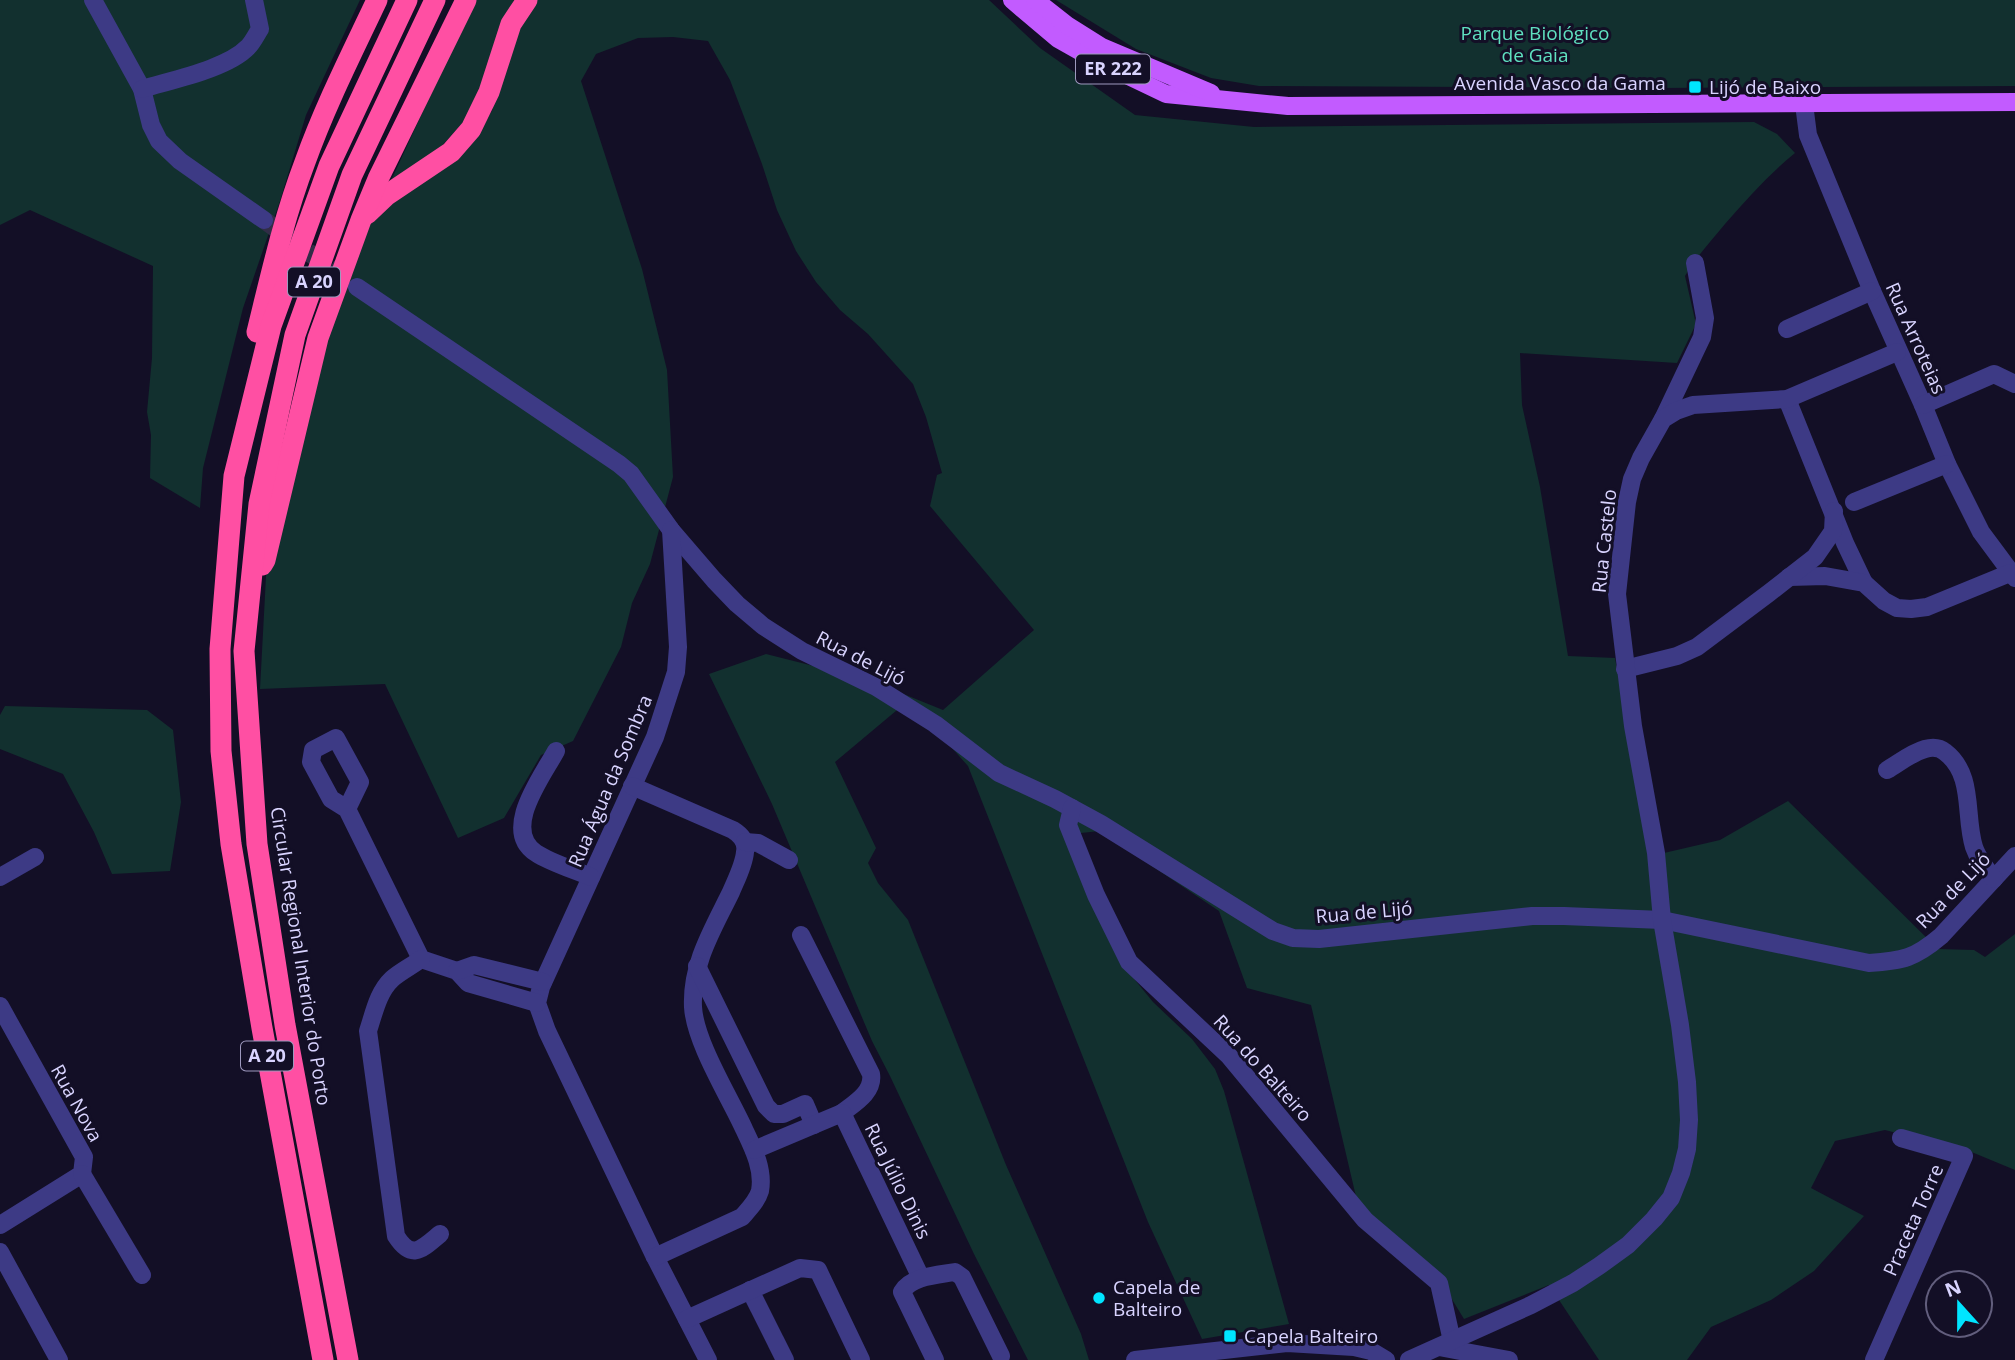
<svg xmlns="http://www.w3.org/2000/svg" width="2015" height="1360" font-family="'Open Sans',sans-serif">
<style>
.green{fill:#12302f}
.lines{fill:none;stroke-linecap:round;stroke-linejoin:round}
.minor-tunnel{stroke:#312d47;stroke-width:18;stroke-dasharray:18 9;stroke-linecap:butt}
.minor{stroke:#3d3a85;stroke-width:18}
.major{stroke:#c25bff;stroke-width:18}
.highway{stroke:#ff4fa3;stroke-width:21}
.poi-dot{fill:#00e5ff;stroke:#130f26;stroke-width:2.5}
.labels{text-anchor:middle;stroke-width:6;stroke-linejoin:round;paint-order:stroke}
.shield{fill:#130f26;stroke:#9e99be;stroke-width:2}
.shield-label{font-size:18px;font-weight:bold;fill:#d9d4ff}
.park-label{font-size:19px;fill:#5fe0c0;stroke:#130f26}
.street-label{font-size:19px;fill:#d9d4ff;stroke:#130f26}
.poi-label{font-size:19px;fill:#d9d4ff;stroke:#130f26;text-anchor:start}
</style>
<rect width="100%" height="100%" fill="#130f26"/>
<!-- green -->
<g class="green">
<polygon points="0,0 360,0 306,115 280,201 243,308 203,468 200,508 150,478 151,435 147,412 152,358 153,266 30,210 0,225"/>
<polygon points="474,0 514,0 497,39 476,108 439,149 389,185"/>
<path d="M 533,0 L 989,0 L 1040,48 L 1135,115 L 1254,127 L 1754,122 L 1777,134 L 1795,153 C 1769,174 1747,199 1725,224 C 1711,241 1696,257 1685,276 L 1696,324 L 1677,363 L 1520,353 L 1522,405 L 1540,487 L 1568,656 L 1615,658 L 1651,856 L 1720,840 L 1788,801 L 1938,949 L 1974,950 L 1985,957 L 2015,934 L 2015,1170 L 1974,1153 L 1885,1130 L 1835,1141 L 1811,1188 L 1864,1216 L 1814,1271 L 1771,1300 L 1711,1327 L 1687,1360 L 1599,1360 L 1549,1285 L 1464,1319 L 1442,1283 L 1358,1205 L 1311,1005 L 1247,988 L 1219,911 L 1100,831 L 1071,834 L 1126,969 L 1153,1002 L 1192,1039 L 1215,1069 L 1224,1091 L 1289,1324 L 1202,1339 L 1148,1222 L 968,766 L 909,700 L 835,762 L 876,848 L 868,863 L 878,883 L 908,920 L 1006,1165 L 1081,1334 L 1089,1360 L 1028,1360 L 974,1254 L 890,1076 L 872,1041 L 772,804 L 709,674 L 766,654 L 869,680 L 943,710 L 1034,630 L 930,506 L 937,475 L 942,473 L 926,417 L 913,384 L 868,334 L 840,310 L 816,282 L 796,251 L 777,210 L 762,164 L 730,80 L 708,41 L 673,37 L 638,38 L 596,54 L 581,81 L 642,269 L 667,370 L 673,477 L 650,564 L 632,603 L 621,647 L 573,741 L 541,755 L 504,818 L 458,838 L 385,684 L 260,689 L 267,558 L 294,432 L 368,216 L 458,159 L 492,111 L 509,40 Z"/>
<polygon points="1056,0 2015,0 2015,86 1658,88 1259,86 1211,78 1136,49"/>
<polygon points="5,706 147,710 173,730 181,802 170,871 112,874 94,832 63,774 0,749 0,715"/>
</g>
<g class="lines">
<!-- minor-tunnel -->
<polyline class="minor-tunnel" points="264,220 351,283"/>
<!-- minor -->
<g class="minor">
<polyline points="93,0 142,89 151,125 159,141 180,161 264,220"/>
<path d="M 142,89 C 171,80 227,69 248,47 C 253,42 256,35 260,29 L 254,0"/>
<polyline points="1804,104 1808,135 1872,291 1923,405 1947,464 1981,532 2015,578"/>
<path d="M 357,287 L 619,464 L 631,474 L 671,530 L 714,580 L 737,604 L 763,626 L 802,651 L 876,687 L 935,724 L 999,773 L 1055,799 L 1101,824 L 1273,931 L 1293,938 L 1319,939 L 1532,916 L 1564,916 L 1662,920 L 1869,963 C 1903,961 1915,958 1941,936 L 2015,856"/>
<polyline points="1787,329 1872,291"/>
<polyline points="1787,399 1845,543 1864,583"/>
<polyline points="1923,405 1994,374 2015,384"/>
<polyline points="1663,419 1702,337 1705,318 1695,263"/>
<polyline points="1854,502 1947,464"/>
<polyline points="671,530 678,647 676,672 655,737 541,987 537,1003 547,1031 655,1257 708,1360"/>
<polyline points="1789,577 1825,576 1864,583 1884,601 1897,608 1911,609 1927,607 2010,573"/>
<polyline points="1625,669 1677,656 1697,647 1769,593 1815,557 1833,531 1834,511"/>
<path d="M 556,751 C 542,777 501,830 536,853 C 551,863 575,870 591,877"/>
<path d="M 1887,770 C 1899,763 1911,753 1925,749 C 1932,747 1939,747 1945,752 C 1975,775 1964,815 1974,847 C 1978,859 1986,869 1994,879"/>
<path d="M 632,786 L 733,830 C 741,835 747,842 745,852 C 744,865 736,880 731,892 C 713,929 691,964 693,1007 C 695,1042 729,1096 744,1129 C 753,1148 764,1169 760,1191 C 757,1201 749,1209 742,1217 L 655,1257"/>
<polyline points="1072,808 1068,825 1096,895 1129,962 1229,1056 1365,1220 1439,1283 1452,1341"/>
<polyline points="347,809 331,799 311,762 313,750 336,738 360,782 347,809 421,959 457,971 468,983 537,1003"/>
<polyline points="745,842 758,843 789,860"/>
<polyline points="0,877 35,857"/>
<path d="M 801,935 L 871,1074 C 874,1092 855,1103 842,1113"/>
<path d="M 421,959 C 412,966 401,971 392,979 C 378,992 374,1013 368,1031 L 396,1236 C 412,1261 422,1249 440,1234"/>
<polyline points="697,966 766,1106 774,1114 783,1114 805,1104 814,1125"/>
<polyline points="457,971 474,965 543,982"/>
<polyline points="0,1006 84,1157 82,1174 0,1225"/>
<polyline points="754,1150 842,1113 921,1278"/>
<polyline points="82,1174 142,1275"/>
<polyline points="0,1252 59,1360"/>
<polyline points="750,1290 785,1360"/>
<polyline points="687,1319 800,1268 818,1270 861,1360"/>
<polyline points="1439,1347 1509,1360"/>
<path d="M 935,1360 L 902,1292 C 911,1276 938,1275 955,1272 L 962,1277 L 1001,1356"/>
<polyline points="1135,1360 1287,1343 1354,1347 1371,1351 1386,1360"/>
<polyline points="1409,1360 1531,1305 1573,1283 1599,1266 1628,1245 1654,1219 1671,1198 1681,1173 1687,1149 1689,1120 1687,1082 1680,1025 1662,920 1656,853 1633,726 1617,594 1627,502 1632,479 1641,458 1663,419 1676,411 1693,405 1787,399 1897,352"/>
<polyline points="1874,1360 1964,1156 1901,1138"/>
</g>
<!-- major -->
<g class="major">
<polyline points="1012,0 1058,39 1097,61 1166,94 1288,106 2015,102"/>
<polyline points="1035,0 1067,25 1102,47 1211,93"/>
</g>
<!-- highway -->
<g class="highway">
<polyline points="367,214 387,195 451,152 471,129 489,92 511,24 527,0"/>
<path d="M 257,332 C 271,275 284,217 305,162 C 325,106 352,53 377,0"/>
<polyline points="262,565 265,560 318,338 361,220 378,179 466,0"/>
<polyline points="323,1360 262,1028 231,844 221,751 220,649 234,476 271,326 329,166 407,0"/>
<polyline points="348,1360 285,1025 257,844 244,651 259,504 295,335 352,175 435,0"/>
</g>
</g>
<!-- markers -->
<g class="poi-dot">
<rect x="1688" y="80" width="14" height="14" rx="3.5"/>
<circle cx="1099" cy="1298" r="7"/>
<rect x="1223" y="1329" width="14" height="14" rx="3.5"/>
</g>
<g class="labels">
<!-- shield labels -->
<g class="shield">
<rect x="1076" y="54.5" width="74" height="29" rx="5"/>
<rect x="288" y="267.5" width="52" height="29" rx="5"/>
<rect x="241" y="1041.5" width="52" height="29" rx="5"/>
</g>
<g class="shield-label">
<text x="1113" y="75">ER 222</text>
<text x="314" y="288">A 20</text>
<text x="267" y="1062">A 20</text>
</g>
<!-- park labels -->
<g class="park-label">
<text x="1535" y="40">Parque Biológico<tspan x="1535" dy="22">de Gaia</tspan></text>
</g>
<!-- street labels -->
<g class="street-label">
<text x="1560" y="90">Avenida Vasco da Gama</text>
<text transform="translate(1916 338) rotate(66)" y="7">Rua Arroteias</text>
<text transform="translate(1604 541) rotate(-84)" y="7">Rua Castelo</text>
<text transform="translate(861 658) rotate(27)" y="7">Rua de Lijó</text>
<text transform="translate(610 781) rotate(-67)" y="7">Rua Água da Sombra</text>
<text transform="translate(1953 890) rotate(-46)" y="7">Rua de Lijó</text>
<text transform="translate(1364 912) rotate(-5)" y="7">Rua de Lijó</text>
<text transform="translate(301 956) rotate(81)" y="7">Circular Regional Interior do Porto</text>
<text transform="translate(1263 1068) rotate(48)" y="7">Rua do Balteiro</text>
<text transform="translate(77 1103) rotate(61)" y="7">Rua Nova</text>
<text transform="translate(898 1181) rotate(64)" y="7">Rua Júlio Dinis</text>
<text transform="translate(1913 1220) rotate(-66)" y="7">Praceta Torre</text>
</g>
<!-- poi labels -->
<g class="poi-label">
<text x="1709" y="94">Lijó de Baixo</text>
<text x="1113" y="1294">Capela de<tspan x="1113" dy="22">Balteiro</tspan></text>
<text x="1244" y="1343">Capela Balteiro</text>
</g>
</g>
<!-- north arrow -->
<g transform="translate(1959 1304) rotate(339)"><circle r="33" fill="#130f26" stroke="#625e7d" stroke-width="2"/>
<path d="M0-5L12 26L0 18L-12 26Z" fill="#00e5ff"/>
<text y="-10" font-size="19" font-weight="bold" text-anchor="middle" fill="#d9d4ff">N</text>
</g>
</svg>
